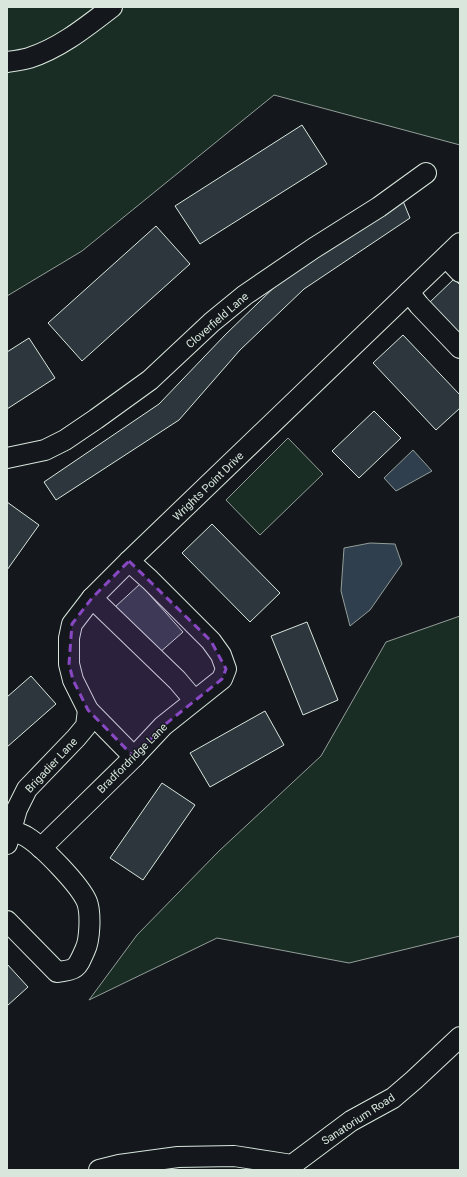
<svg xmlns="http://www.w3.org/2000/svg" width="467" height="1177" font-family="Roboto,sans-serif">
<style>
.green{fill:#1a2d24;stroke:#939e99}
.water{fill:#2f3f4d;stroke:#939e99}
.building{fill:#2c363c;stroke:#d8e6dc}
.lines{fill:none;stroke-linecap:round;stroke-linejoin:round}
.minor-casing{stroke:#d8e6dc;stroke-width:22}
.minor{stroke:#14181c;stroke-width:20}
.marked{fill:#8948c3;fill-opacity:0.2;stroke:#8948c3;stroke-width:3;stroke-dasharray:8 5;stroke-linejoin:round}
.labels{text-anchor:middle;stroke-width:3;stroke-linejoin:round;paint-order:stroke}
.street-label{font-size:11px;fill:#d8e6dc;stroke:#14181c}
</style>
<rect width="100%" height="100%" fill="#14181c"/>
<!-- green -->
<g class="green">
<polygon points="7,7 460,7 460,145 274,95 82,251 7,296"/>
<polygon points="288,438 323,474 260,535 226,500"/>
<polygon points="460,616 460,936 349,963 217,938 89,1000 137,935 219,851 321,756 386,642"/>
</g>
<!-- water -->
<g class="water">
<polygon points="413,450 432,471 396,491 384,478"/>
<polygon points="370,543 395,544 402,564 370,610 350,626 341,591 344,548"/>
</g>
<!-- building -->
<g class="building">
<polygon points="302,125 327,164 200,244 175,206"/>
<polygon points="403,201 410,218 304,289 240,350 179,420 56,500 44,482 159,404 226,334 290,272"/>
<polygon points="156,226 190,264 82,361 48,323"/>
<polygon points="454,279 460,285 460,335 429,303"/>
<polygon points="403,335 460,395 460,408 436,430 373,363"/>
<polygon points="29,338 55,378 7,409 7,352"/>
<polygon points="374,411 401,438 359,478 332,451"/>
<polygon points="7,502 39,525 7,570"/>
<polygon points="212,524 280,593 250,622 182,553"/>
<polygon points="140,584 183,632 158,654 115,607"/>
<polygon points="307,622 338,700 303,715 271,636"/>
<polygon points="31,676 56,704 7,747 7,697"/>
<polygon points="265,711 284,745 210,787 190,753"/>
<polygon points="162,783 195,805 143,880 110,858"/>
<polygon points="7,964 28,987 7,1006"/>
</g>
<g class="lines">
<defs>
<g id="minor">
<path d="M 7,62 C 14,61 22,60 29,58 C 60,48 86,27 112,7"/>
<polyline points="446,257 460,272"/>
<polyline points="409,292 419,305 460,348"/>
<polyline points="7,458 45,450 65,440 96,419 150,380 212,322 245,295 314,248 379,207 426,173"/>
<polyline points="92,598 177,680 194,700"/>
<polyline points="134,757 88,710 73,680 69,664 69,638 72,624 92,598 129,561 460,243"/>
<polyline points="7,844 17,809 27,789 76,738 86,726 88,710"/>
<polyline points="41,848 134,757 163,726 222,679 226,669 221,655 211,641 150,580 129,561"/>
<path d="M 7,921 L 57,972 C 77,970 77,968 85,950 C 90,940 91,913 87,902 C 80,885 43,847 27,837 C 22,834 16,832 11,830"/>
<polyline points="99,1170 119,1165 178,1157 234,1156 292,1165 351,1121 393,1098 414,1080 460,1037"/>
</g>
</defs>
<!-- minor casing -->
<use href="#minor" class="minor-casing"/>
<!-- minor -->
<use href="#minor" class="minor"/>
</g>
<!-- marked area -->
<path class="marked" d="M 129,561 L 211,641 L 226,669 L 222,679 L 163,726 L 134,757 L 88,710 L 73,680 L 69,664 L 72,624 L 92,598 Z"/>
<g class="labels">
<!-- street labels -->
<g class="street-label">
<text transform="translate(217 320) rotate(-41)" y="4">Cloverfield Lane</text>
<text transform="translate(208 486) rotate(-44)" y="4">Wrights Point Drive</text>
<text transform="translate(132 758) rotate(-45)" y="4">Bradfordridge Lane</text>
<text transform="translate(51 765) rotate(-47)" y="4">Brigadier Lane</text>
<text transform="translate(358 1119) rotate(-33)" y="4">Sanatorium Road</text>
</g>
</g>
<!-- border -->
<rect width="467" height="1177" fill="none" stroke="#d8e6dc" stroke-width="16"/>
</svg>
